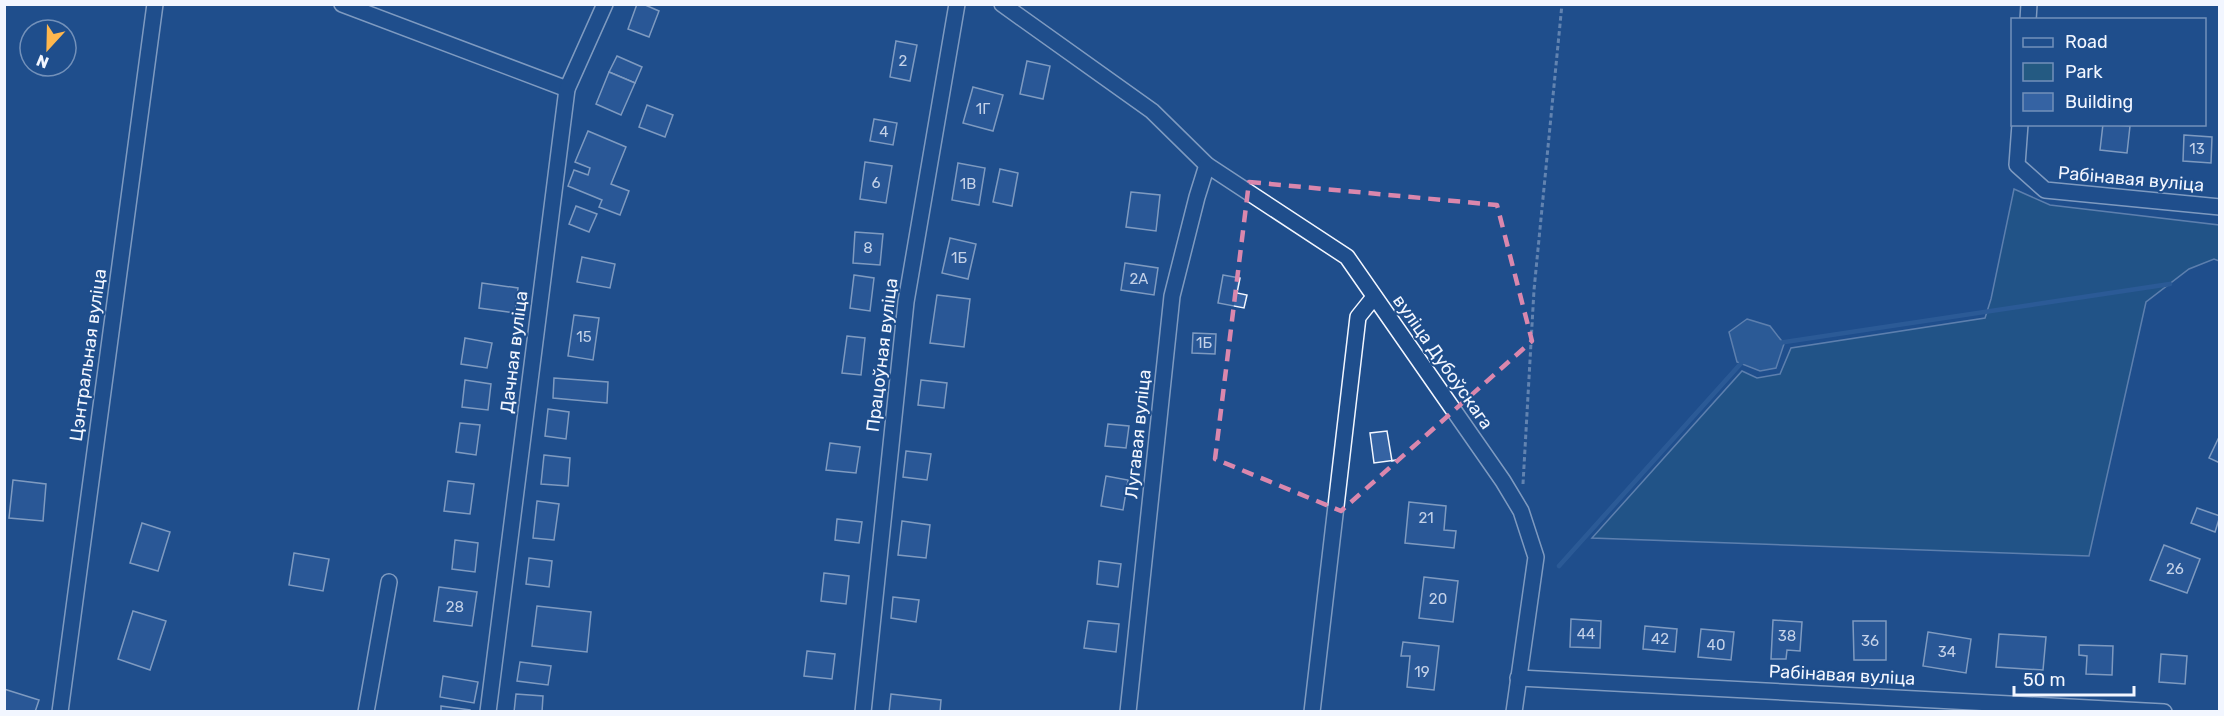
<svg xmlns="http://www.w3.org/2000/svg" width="2224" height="716" font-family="Rubik,sans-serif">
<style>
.green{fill:#245a82;stroke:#a8bbd7;stroke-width:1.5}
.water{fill:#3b69a3;stroke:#a8bbd7;stroke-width:1.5}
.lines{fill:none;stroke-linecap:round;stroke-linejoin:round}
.stream{stroke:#3b69a3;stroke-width:4.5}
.building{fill:#3563a3;stroke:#f2f6ff;stroke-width:1.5}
.street-casing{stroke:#f2f6ff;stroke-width:18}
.path{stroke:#b3c4dc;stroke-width:3;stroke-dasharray:4.5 3;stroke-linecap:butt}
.street{stroke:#1f4e8c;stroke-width:15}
.marked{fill:none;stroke:#da87ad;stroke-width:4.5;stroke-dasharray:12 8;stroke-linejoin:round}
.labels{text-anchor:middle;stroke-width:4.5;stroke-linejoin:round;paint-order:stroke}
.number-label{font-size:15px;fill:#c3d1e8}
.street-label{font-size:18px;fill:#f2f6ff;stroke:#1f4e8c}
</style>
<rect width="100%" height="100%" fill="#1f4e8c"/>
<!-- green -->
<polygon class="green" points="2014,189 2050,205 2219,225 2219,261 2214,259 2189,269 2146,302 2089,556 1592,538 1742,371 1757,378 1780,374 1791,348 1985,318 1991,299"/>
<!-- water -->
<polygon class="water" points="1747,319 1770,326 1784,344 1776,368 1760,371 1737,362 1729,332"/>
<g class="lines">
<!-- stream -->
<g class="stream">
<polyline points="1778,343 2170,284"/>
<polyline points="1559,566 1744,360"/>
</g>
</g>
<!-- building -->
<g class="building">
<polygon points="637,4 643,4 659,11 649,37 628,29"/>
<polygon points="896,41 917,45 910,81 890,77"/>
<polygon points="617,56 642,67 635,83 609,72"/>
<polygon points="1027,61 1050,66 1043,99 1020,94"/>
<polygon points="609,72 635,83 621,115 596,104"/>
<polygon points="973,87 1003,95 993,131 963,123"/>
<polygon points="647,105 673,115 665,137 639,127"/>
<polygon points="874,119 897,123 893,145 870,141"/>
<polygon points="2103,124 2130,126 2127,153 2100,150"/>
<polygon points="588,131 626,147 611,184 629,191 620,215 599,207 602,200 568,186 574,170 588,175 590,168 575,162"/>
<polygon points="2184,135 2212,137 2211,163 2183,161"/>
<polygon points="865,162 892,166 886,203 860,199"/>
<polygon points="958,163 985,168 979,205 952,200"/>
<polygon points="1000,169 1018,173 1012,206 993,202"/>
<polygon points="1131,192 1160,195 1156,231 1126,227"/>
<polygon points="576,206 597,214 589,232 569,224"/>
<polygon points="855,232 883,234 880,265 853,263"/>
<polygon points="950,238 976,244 968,279 942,273"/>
<polygon points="582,257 615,264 610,288 577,282"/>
<polygon points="1125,263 1158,268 1154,295 1121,290"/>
<polygon points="854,275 874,278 870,311 850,308"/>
<polygon points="1223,275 1240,278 1237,293 1247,295 1244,308 1218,303"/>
<polygon points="482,283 518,288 515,313 479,308"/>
<polygon points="937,295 970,299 964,347 930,343"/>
<polygon points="574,315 599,318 593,360 568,356"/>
<polygon points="1193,333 1216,334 1215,354 1192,353"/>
<polygon points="847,336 865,338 861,375 842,373"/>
<polygon points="465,338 492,343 487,368 461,364"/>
<polygon points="554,378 608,382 607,403 553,398"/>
<polygon points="465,380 491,384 488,410 462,407"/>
<polygon points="921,380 947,383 944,408 918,405"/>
<polygon points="548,409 569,412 566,439 545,436"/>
<polygon points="460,423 480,425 476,455 456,452"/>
<polygon points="1108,424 1129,426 1126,448 1105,446"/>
<polygon points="1387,431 1392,461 1396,460 1374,463 1370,433"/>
<polygon points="2220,435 2220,463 2209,458"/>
<polygon points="830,443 860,447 856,473 826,470"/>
<polygon points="906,451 931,454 927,480 903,477"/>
<polygon points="544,455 570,458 568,486 541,484"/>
<polygon points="1106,476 1128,480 1123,510 1101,506"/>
<polygon points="13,480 46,484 43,521 9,518"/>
<polygon points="448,481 474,484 470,514 444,511"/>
<polygon points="537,501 559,504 554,540 533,538"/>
<polygon points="1409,502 1446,506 1444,530 1456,531 1454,548 1405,543"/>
<polygon points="2197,508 2220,516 2215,532 2191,523"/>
<polygon points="837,519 862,522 859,543 835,540"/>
<polygon points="902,521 930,525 926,558 898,555"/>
<polygon points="142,523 170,532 158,571 130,563"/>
<polygon points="455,540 478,543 475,572 452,569"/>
<polygon points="2164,545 2200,559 2187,593 2150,580"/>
<polygon points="294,553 329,559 323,591 289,585"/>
<polygon points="529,558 552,561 549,587 526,584"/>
<polygon points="1099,561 1121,564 1118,587 1097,584"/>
<polygon points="824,573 849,576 846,604 821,601"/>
<polygon points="1424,577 1458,581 1453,622 1419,618"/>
<polygon points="439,587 477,592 472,626 434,621"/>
<polygon points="893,597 919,600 916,622 891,618"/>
<polygon points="537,606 591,612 587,652 532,646"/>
<polygon points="133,611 166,621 150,670 118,659"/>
<polygon points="1571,619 1601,621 1600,648 1570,647"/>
<polygon points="1773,620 1802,622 1800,651 1787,650 1786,659 1771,659"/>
<polygon points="1088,621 1119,624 1116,652 1084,648"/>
<polygon points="1853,621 1886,621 1886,660 1854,660"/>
<polygon points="1645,626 1677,629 1675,652 1643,649"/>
<polygon points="1701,629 1734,632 1731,660 1698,657"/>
<polygon points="1928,632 1971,639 1966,673 1923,666"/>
<polygon points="1999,634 2046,637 2043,670 1996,667"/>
<polygon points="1403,642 1439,646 1434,690 1407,687 1410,656 1401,656"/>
<polygon points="2079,645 2113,646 2112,675 2086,674 2087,656 2079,655"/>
<polygon points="807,651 835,654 832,679 804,676"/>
<polygon points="2161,654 2187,656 2185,684 2159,682"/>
<polygon points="520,662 551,666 548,685 517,681"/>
<polygon points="443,676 478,682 474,703 440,697"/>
<polygon points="4,689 39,700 35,712 4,712"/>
<polygon points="516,694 543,696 542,712 514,712"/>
<polygon points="891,694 941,700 940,712 889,712"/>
<polygon points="441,706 470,710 470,712 441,712"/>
</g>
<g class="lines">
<defs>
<g id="street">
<polyline points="342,4 567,89"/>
<polyline points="1002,4 1152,111 1207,165 1347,257 1503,481 1521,511 1536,557 1514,712"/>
<polyline points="2028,20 2029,4"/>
<polyline points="2020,124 2017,165 2045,190 2220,207"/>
<polyline points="1518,678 2164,712"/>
<polyline points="60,712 155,4"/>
<polyline points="366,712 389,582"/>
<polyline points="488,712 567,89 605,4"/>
<polyline points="863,712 906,302 957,4"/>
<polyline points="1128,712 1172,296 1197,197 1207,165"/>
<polyline points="1312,712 1358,317 1374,297"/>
</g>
</defs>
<!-- street casing -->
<use href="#street" class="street-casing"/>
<!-- path -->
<polyline class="path" points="1523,484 1534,290 1562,4"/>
<!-- street -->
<use href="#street" class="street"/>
</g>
<!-- marked area -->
<path d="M0 0H2224V716H0ZM 1249,182 L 1497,205 L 1532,341 L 1341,511 L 1215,459 Z" fill="#1f4e8c" fill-opacity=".55" fill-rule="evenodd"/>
<path class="marked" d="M 1249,182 L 1497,205 L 1532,341 L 1341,511 L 1215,459 Z"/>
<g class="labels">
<!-- number labels -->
<g class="number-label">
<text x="903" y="66">2</text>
<text x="983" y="114">1Г</text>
<text x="884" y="137">4</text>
<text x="2197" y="154">13</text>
<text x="876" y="188">6</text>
<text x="968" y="189">1В</text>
<text x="868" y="253">8</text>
<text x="959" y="263">1Б</text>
<text x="1139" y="284">2А</text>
<text x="584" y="342">15</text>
<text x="1204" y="348">1Б</text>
<text x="1426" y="523">21</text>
<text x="2175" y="574">26</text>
<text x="1438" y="604">20</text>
<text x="455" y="612">28</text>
<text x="1586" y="639">44</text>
<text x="1787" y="641">38</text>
<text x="1660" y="644">42</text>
<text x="1870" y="646">36</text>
<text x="1716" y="650">40</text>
<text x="1947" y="657">34</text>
<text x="1422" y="677">19</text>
</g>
<!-- street labels -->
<g class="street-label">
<text transform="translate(2131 179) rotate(5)" y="6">Рабінавая вуліца</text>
<text transform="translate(514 352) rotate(-83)" y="6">Дачная вуліца</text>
<text transform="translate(88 355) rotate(-82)" y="6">Цэнтральная вуліца</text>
<text transform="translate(882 355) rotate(-83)" y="6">Працоўная вуліца</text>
<text transform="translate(1443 362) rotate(55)" y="6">вуліца Дубоўскага</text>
<text transform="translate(1138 434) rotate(-84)" y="6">Лугавая вуліца</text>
<text transform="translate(1842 675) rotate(3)" y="6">Рабінавая вуліца</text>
</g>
</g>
<!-- border -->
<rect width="2224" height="716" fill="none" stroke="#f2f6ff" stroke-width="12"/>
<!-- legend -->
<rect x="2011" y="18" width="195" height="108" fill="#1f4e8c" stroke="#7391ba" stroke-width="1.5"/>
<rect x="2023" y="38" width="30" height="9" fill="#1f4e8c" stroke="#7391ba" stroke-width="1.5"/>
<text x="2065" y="48" font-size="18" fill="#f2f6ff">Road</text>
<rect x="2023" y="63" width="30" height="18" fill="#245a82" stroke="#7391ba" stroke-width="1.5"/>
<text x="2065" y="78" font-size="18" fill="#f2f6ff">Park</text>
<rect x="2023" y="93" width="30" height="18" fill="#3563a3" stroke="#7391ba" stroke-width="1.5"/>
<text x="2065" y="108" font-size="18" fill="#f2f6ff">Building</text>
<!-- north arrow -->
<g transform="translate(48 48) rotate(202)"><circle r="28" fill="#1f4e8c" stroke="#7391ba" stroke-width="1.5"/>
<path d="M0-4.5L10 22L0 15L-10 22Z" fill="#ffb74d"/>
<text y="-9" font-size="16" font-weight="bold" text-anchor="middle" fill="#f2f6ff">N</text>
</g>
<!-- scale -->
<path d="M2014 686v9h120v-9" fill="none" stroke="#f2f6ff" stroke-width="3"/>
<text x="2023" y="686" font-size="18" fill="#f2f6ff" stroke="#1f4e8c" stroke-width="4.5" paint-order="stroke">50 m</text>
</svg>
